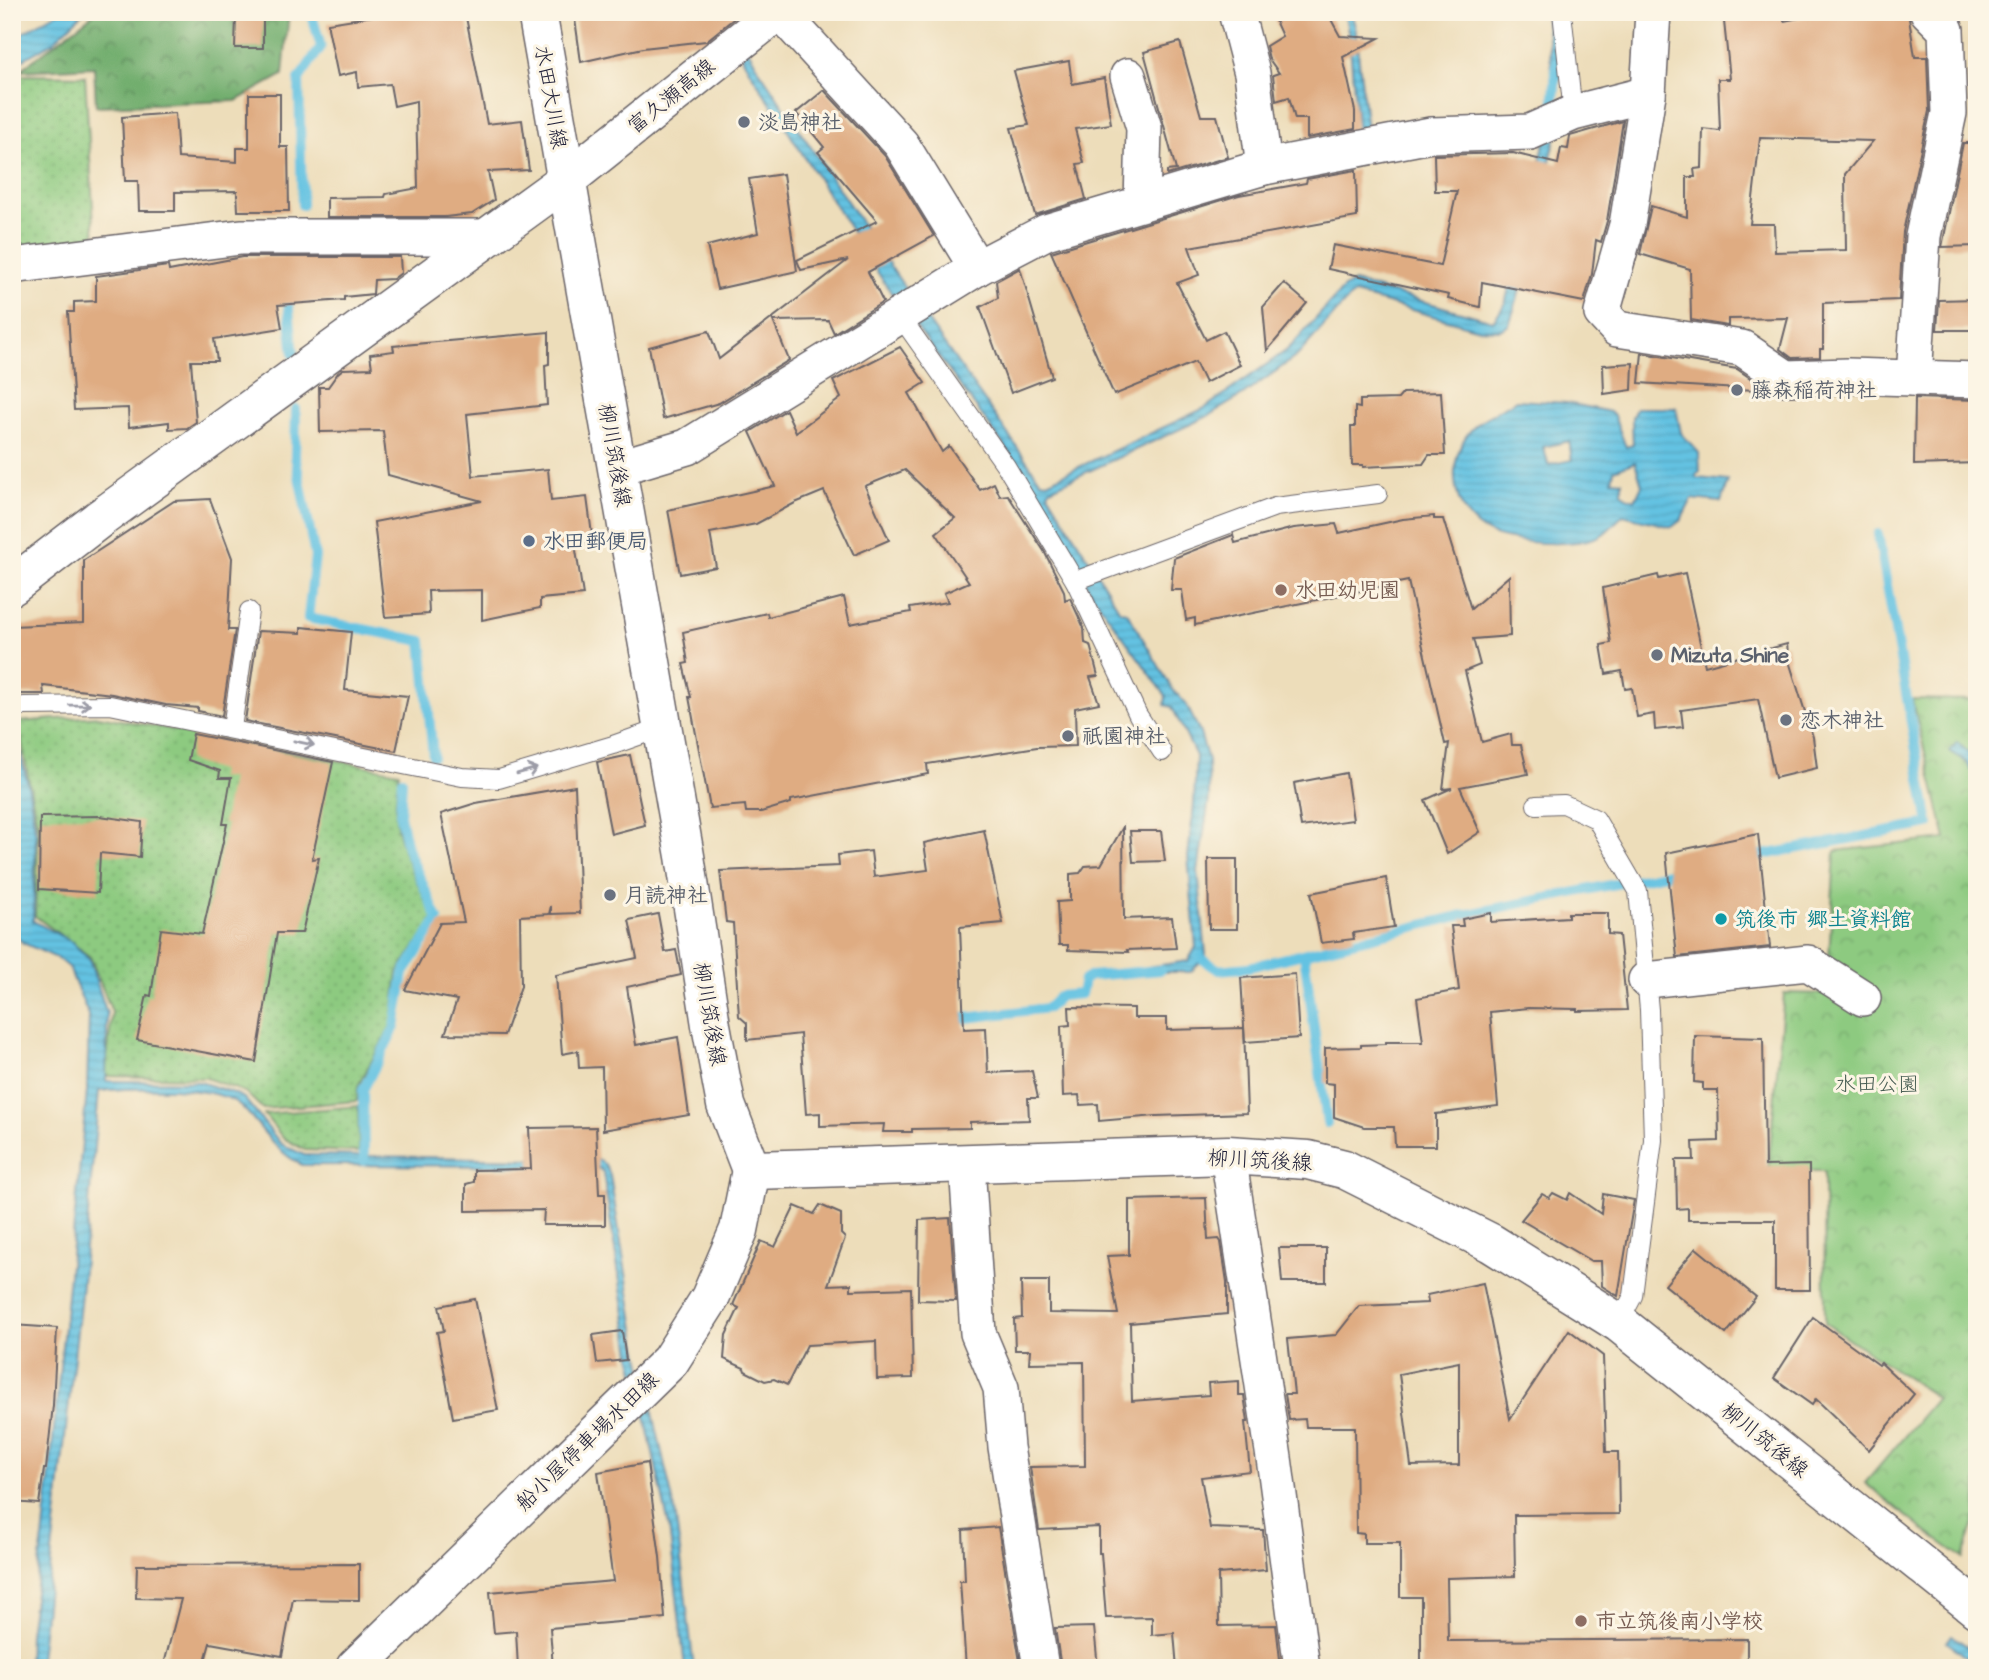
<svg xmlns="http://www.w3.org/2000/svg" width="1989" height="1680" font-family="'Architects Daughter','Klee One',sans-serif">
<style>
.grass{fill:url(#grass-dots);stroke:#58765e;stroke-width:2}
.forest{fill:url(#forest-crowns);stroke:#4a6854;stroke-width:2}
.park{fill:url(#park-crowns);stroke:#58765e;stroke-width:2}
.water{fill:url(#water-rules);stroke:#43728e;stroke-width:2;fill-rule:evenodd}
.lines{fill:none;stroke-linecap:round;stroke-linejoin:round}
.stream{stroke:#64c2e2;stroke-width:10}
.building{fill:#dfac82;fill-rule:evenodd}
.lane-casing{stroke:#696367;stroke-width:20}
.street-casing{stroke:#696367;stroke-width:38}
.secondary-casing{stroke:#696367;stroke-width:41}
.lane{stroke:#fff;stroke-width:18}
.street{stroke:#fff;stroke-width:35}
.secondary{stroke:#fff;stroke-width:38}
.oneway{stroke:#9c9ca7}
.worship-dot{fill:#6b7280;stroke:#fcf5e5;stroke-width:2.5}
.service-dot{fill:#5c6f8a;stroke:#fcf5e5;stroke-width:2.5}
.education-dot{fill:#8d6e63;stroke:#fcf5e5;stroke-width:2.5}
.culture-dot{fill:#0f9aa8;stroke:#fcf5e5;stroke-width:2.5}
.labels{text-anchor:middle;stroke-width:6;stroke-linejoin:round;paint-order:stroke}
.street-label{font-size:21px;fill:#22223b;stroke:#fcf5e5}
.worship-label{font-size:21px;font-weight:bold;fill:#5b616d;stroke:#fcf5e5;text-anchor:start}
.service-label{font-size:21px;font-weight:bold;fill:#4e5e75;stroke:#fcf5e5;text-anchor:start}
.education-label{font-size:21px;font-weight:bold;fill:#785e54;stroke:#fcf5e5;text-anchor:start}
.culture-label{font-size:21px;font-weight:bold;fill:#0d838f;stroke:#fcf5e5;text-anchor:start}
.park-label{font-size:21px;fill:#475d53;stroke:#fcf5e5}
</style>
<defs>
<pattern id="grass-dots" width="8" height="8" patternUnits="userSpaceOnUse" patternTransform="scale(1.75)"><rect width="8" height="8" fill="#8dca80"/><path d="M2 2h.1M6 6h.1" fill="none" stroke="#79ad70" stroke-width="1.8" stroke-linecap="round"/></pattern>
<pattern id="forest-crowns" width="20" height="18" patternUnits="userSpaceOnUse" patternTransform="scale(1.75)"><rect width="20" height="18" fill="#72ae6e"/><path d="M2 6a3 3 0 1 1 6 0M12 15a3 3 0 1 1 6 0" fill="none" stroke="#5d8d5c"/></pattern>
<pattern id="park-crowns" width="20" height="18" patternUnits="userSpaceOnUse" patternTransform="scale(1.75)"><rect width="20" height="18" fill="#8dca80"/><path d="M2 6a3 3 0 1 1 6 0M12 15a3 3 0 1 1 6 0" fill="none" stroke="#79ad70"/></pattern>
<pattern id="water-rules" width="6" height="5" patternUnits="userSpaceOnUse" patternTransform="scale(1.75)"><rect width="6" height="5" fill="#64c2e2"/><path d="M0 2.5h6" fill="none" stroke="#56a6c3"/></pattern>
</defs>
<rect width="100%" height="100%" fill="#fcf5e5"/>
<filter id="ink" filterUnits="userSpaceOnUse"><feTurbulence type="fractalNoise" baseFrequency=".0143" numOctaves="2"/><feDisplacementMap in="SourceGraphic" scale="14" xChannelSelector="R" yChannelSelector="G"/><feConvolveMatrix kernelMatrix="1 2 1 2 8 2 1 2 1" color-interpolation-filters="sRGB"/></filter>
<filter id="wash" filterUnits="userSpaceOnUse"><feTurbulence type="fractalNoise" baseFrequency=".00686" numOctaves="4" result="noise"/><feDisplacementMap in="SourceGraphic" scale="28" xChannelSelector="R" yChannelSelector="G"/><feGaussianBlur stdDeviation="1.57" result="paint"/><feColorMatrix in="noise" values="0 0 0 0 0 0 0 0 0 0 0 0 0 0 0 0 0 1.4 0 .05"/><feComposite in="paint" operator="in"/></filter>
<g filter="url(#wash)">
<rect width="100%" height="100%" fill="#edddba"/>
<!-- grass -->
<g class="grass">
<polygon points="20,75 85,76 95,241 12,253 12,78"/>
<path d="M 99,716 L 399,772 C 397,790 394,808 397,827 C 403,858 421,889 434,919 L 398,972 L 392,1024 L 358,1086 L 357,1101 L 263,1109 L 245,1092 L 206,1078 L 105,1076 L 112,1012 L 90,957 L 35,916 L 38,830 L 18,722 Z"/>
<polygon points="358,1106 359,1152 305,1150 283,1138 264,1114"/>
</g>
<!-- forest -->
<polygon class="forest" points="96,12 289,12 283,75 236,101 96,106 94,67 19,71"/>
<!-- park -->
<polygon class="park" points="1912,699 1977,700 1977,1513 1963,1558 1929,1534 1865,1483 1937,1398 1825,1323 1824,1171 1768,1171 1784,993 1827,994 1835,851 1946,839"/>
<!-- water -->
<g class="water">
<polygon points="59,12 84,12 53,42 12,66 12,39"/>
<polygon points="718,12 727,12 760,71 911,297 1041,481 1047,482 1205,408 1287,350 1343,289 1354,282 1493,321 1505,304 1546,136 1556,135 1521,287 1509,325 1500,330 1479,329 1355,294 1348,299 1298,355 1243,395 1206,417 1050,489 1048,493 1120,611 1127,612 1173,690 1186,704 1199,730 1208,760 1209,799 1198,871 1206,955 1191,972 1147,972 1147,967 1188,961 1196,947 1188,857 1194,804 1196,756 1172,707 1165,705 1166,696 1092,594 1040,502 1006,448 885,284 748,68"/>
<polygon points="1344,12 1351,12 1355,26 1367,130 1358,135 1349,35"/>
<polygon points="1545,12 1555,12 1563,78 1553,79"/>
<path d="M 1516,400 L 1567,403 L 1610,412 L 1614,416 L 1626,447 L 1633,445 L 1632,418 L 1636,408 L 1676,408 L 1681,433 L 1699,453 L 1700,472 L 1696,475 L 1697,478 L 1728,481 L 1721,502 L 1692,499 L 1681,520 L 1672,527 L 1623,515 C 1617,521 1610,529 1603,534 C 1581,549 1505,544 1483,530 C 1448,508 1446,452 1475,426 C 1486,416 1503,408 1516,400 ZM 1569,441 L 1572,460 L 1549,465 L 1543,447 ZM 1635,462 L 1642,485 L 1635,500 L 1626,497 L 1622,492 L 1622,481 L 1612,480 L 1614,470 Z"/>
<path d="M 12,722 L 28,784 L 36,835 L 33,921 L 72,942 L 89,959 L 107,1014 L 106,1081 L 200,1082 L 234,1093 L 244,1098 L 281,1144 L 304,1155 L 599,1160 L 606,1166 L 610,1175 L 638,1347 L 675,1510 L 694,1668 L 685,1668 L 669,1526 L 631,1353 L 603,1172 L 596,1166 L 302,1165 C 270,1148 265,1129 241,1106 C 219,1084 130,1088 99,1091 L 80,1304 L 39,1668 L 28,1668 L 29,1633 L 44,1531 L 87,1091 L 89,1016 L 69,968 L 57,958 L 23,943 L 12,931 L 12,866 L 16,846 L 12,825 Z"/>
<polygon points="1957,742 1977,761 1977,779 1966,762 1950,751"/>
<polygon points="1952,1635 1977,1654 1977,1665 1947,1642"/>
</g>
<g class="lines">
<!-- stream -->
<g class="stream">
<polyline points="1553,114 1556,67"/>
<polyline points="302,205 299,79 321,47 311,12"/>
<polyline points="287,292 294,355"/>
<polyline points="296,409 295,456 315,556 308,618 422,641 433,756"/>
<polyline points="1747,858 1929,824 1878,534"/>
<polyline points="1304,954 1327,1123"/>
<polyline points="1199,957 1219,970 1249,967 1459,916 1679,871"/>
<polyline points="950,1020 1048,1008 1060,996 1081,994 1084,980 1091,976 1161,970"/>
<polyline points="364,1161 363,1090 395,1027 404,973 438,919 407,848 400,816 402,780"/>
</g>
</g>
<g id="blocks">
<!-- building -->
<g class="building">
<polygon points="399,12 465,12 487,124 522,120 529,170 488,172 494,200 472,214 445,217 327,217 327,198 385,197 386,194 418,188 416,101 394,106 390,84 358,87 357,72 338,76 328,28 328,23"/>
<polygon points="574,12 742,12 706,41 643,48 581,62"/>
<polygon points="1271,12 1327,12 1340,36 1379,38 1343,57 1355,111 1355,129 1307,138 1307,119 1295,119 1289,97 1276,101 1273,75 1279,73 1269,59 1266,46 1282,36"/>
<path d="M 1723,12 L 1784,12 L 1784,21 L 1829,12 L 1908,12 L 1915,57 L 1927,57 L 1929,111 L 1903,232 L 1899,300 L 1823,303 L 1823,349 L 1820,349 L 1820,357 L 1792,358 L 1780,349 L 1788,318 L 1728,319 L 1728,326 L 1691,320 L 1690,269 L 1640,254 L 1651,206 L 1687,217 L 1687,177 L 1695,177 L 1694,169 L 1702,168 L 1703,129 L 1720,131 L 1718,79 L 1730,79 ZM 1760,138 L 1873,141 L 1845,174 L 1846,250 L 1775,252 L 1774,224 L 1750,224 Z"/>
<polygon points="263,14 263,48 235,48 236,15"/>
<polygon points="1180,42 1201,116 1217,116 1228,157 1167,175 1167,171 1176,170 1144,52"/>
<polygon points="1069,61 1072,84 1104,78 1111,124 1075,129 1084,163 1077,164 1086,199 1035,215 1011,128 1029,125 1014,71"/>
<polygon points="824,90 885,156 934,236 868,272 883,302 834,333 828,320 773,321 789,360 719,403 663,419 649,347 709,331 719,359 848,260 801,270 797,260 877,221 818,152 824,147 796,113"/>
<polygon points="249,94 280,94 280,147 288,147 289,211 238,211 237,191 175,192 175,211 139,211 138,181 125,181 122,117 175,113 178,158 237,162 237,148 249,148"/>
<polygon points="1623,121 1607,221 1601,242 1596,240 1592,274 1584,302 1482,282 1480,307 1448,299 1449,295 1328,269 1333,245 1440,266 1457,191 1435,191 1434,155 1513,153 1558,164 1561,148 1568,149 1570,136"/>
<polygon points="1963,143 1977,143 1977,246 1942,247"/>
<polygon points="1356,170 1357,217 1189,247 1199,275 1177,283 1206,340 1224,331 1240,365 1205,383 1195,362 1114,395 1051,252 1239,195 1306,183 1307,179"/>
<polygon points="783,174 797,271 717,289 707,246 758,233 749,179"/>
<polygon points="242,257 400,257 401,273 393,279 374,280 373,294 344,297 344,300 278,305 282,328 214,339 217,361 191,361 196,422 187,428 169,429 169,422 129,427 128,408 74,410 68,312 74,312 74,302 96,301 96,276 168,266 169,271"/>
<polygon points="1020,268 1052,377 1011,393 980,307 998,298 996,281"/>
<polygon points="1284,283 1307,303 1267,351 1263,307"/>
<polygon points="1977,299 1977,330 1937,330 1939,300"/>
<polygon points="549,332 549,364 545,365 547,405 467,414 473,476 548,469 551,501 587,497 593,542 575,544 583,595 540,599 540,608 482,620 482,590 428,591 429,614 385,617 374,522 482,501 388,475 383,431 320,432 319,387 328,387 338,373 343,369 372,368 370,354 394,351 393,346"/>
<polygon points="900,347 925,383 909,393 942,452 949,446 980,490 994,483 1000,496 1008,495 1044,551 1064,591 1065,600 1070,598 1084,628 1085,643 1090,645 1098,676 1090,677 1099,703 1075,708 1076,746 1037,747 927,764 928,774 791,800 791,803 761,812 746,812 745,805 710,808 689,697 691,697 683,664 688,663 683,632 767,613 768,617 844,597 850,624 911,612 910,608 948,602 944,593 969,582 936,533 955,518 905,470 865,486 889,540 854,555 824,491 795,503 756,524 710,533 716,567 680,574 668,510 775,486 750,432 786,410 796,432 841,398 833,381"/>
<polygon points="1642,353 1737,369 1756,382 1755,390 1639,383"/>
<polygon points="1633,363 1632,390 1604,394 1603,365"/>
<polygon points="1441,392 1445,455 1429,455 1423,464 1363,467 1363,465 1352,465 1351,427 1355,427 1355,407 1360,408 1360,400 1398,399 1403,393"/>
<polygon points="1915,398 1977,400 1977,463 1914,465"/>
<polygon points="210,499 232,558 228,630 235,630 222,716 198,711 198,708 166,705 112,694 43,686 44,694 12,694 12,626 84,623 84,560 174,501"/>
<polygon points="1434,516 1434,519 1443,519 1471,609 1509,576 1510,636 1473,639 1480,665 1465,671 1482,742 1511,734 1512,745 1521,745 1528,774 1460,787 1480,832 1447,854 1425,800 1452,788 1443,789 1449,743 1445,744 1408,581 1195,625 1195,618 1186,620 1182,590 1171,590 1174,558 1233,535 1235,543 1294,528 1336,524 1339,533 1403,519"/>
<polygon points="1685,573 1705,666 1787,644 1789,661 1813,737 1817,768 1775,778 1758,699 1681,710 1683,727 1655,730 1654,714 1637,717 1632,688 1625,689 1622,671 1606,674 1601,645 1611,643 1603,588 1658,575 1659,579"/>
<polygon points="301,627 351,632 345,690 408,696 396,751 245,721 258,631 301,633"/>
<polygon points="193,734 333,762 312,859 319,858 302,933 277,933 256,1062 137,1040 147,995 151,996 161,929 202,934 227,824 223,824 231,778 219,778 220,771 188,760"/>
<polygon points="630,755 645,825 611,834 597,762"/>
<polygon points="1346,773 1353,820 1301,827 1294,783"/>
<polygon points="575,786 580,913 551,914 551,906 549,914 520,916 521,986 504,1035 445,1034 457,1000 405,990 440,923 464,922 441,814 476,803"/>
<polygon points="100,816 142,822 140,857 100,853 98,893 39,889 40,817"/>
<polygon points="1123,827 1124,919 1172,917 1176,948 1127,950 1128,952 1068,950 1068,945 1059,945 1057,902 1070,901 1070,874 1080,873 1085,866 1101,865"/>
<polygon points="984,830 1003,923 960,927 964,1029 986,1028 988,1073 1032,1071 1038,1098 1028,1098 1029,1120 970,1122 970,1128 912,1129 912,1132 883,1132 884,1124 820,1126 820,1113 806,1114 800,1034 747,1040 747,1023 739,1016 733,923 726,922 720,871 839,866 838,855 871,851 874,877 928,870 924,843"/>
<polygon points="1130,831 1161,831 1165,861 1133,862"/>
<polygon points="1758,834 1770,947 1677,957 1666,853"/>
<polygon points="1208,859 1237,859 1237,929 1209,929"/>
<polygon points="1386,878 1394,927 1353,933 1354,939 1321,943 1311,893"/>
<polygon points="1491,913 1491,922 1568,917 1568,913 1608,913 1608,934 1619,935 1627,1010 1577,1011 1577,1009 1528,1008 1490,1012 1498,1106 1436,1114 1436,1146 1395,1146 1394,1127 1364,1127 1334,1117 1334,1084 1325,1083 1325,1048 1361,1047 1361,1045 1386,1044 1386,1042 1423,1042 1417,998 1459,990 1451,926 1463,926 1462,919"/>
<polygon points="658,914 665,952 676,950 681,975 627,987 636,1045 678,1037 689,1115 603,1130 602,1067 579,1068 578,1051 562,1054 556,975 637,958 629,920"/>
<polygon points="1295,974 1299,1038 1245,1042 1241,978"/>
<polygon points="1069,1007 1134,1008 1134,1018 1167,1018 1167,1030 1244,1028 1247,1113 1156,1116 1099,1121 1098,1104 1080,1105 1079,1095 1063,1096 1061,1026 1070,1025"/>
<polygon points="1695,1036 1763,1038 1765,1166 1809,1165 1810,1290 1775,1290 1775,1220 1688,1220 1688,1208 1677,1209 1676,1160 1694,1160 1693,1142 1719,1141 1718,1090 1703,1090 1703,1083 1694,1082"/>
<polygon points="596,1127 599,1194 605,1194 605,1225 543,1225 544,1210 466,1211 466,1184 474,1182 474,1170 531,1169 529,1128"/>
<polygon points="1553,1193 1567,1200 1570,1193 1601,1214 1603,1194 1634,1200 1618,1296 1602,1286 1601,1261 1591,1261 1521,1220 1542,1194 1549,1198"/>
<polygon points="1206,1198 1208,1240 1219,1239 1221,1242 1227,1282 1227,1314 1130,1323 1132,1401 1209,1395 1208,1383 1239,1381 1239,1395 1244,1395 1248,1422 1245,1422 1250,1471 1201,1477 1210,1528 1263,1530 1266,1570 1218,1574 1219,1626 1276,1625 1281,1668 1177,1668 1174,1633 1152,1635 1152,1617 1106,1618 1101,1553 1099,1553 1099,1527 1039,1530 1030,1467 1085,1466 1084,1362 1029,1363 1030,1350 1015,1350 1014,1319 1022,1318 1021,1281 1049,1281 1049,1313 1118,1314 1107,1256 1129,1255 1129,1200"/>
<polygon points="820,1205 841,1214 841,1234 845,1238 828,1285 851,1284 851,1290 911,1288 913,1378 877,1379 876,1341 807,1345 787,1385 774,1379 765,1381 745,1371 744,1368 724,1359 726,1335 739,1308 733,1305 761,1241 775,1247 795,1206 814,1214"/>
<polygon points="950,1218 956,1301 918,1300 919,1220"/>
<polygon points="1279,1248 1326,1248 1326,1282 1282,1282"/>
<polygon points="1696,1248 1756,1297 1726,1334 1665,1285"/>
<path d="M 1483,1283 L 1510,1419 L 1569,1330 L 1603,1356 L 1606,1452 L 1618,1452 L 1619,1514 L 1514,1515 L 1515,1576 L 1447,1578 L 1448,1641 L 1747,1639 L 1747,1668 L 1421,1668 L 1421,1597 L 1400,1597 L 1400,1543 L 1364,1543 L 1364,1534 L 1356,1533 L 1355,1427 L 1306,1427 L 1305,1419 L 1289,1420 L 1285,1394 L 1294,1394 L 1288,1339 L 1336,1335 L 1359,1306 L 1428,1303 L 1427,1295 ZM 1459,1362 L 1459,1465 L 1411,1466 L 1399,1374 Z"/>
<polygon points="475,1299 498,1410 453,1418 437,1332 444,1331 439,1306"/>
<polygon points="1813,1317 1879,1365 1881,1363 1914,1394 1869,1450 1816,1399 1812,1405 1774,1378"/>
<polygon points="12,1325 57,1328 53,1405 46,1469 44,1469 39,1504 12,1502"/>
<polygon points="622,1331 626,1360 597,1363 593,1335"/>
<polygon points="647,1463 660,1557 665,1618 550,1628 553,1668 518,1668 516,1631 494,1633 490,1592 613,1581 598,1472"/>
<polygon points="998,1527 1021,1668 966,1668 960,1581 965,1581 963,1530"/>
<polygon points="359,1564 359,1600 293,1599 282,1656 210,1643 203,1668 163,1668 181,1599 136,1598 137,1565"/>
<polygon points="1094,1627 1098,1668 1061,1668 1055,1628"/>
</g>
</g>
</g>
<g filter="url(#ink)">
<use href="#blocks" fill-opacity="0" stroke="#696367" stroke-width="2"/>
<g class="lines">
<defs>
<g id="lane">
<polyline points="1562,12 1573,113"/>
<polyline points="900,316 1006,466 1075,581 1138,715 1162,752"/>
<polyline points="1075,581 1275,507 1378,494"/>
<polyline points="12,709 24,706 110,705 462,777 499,779 613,745 661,728"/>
<polyline points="232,728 249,611"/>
<polyline points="1536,805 1564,804 1596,819 1638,891 1649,1010 1653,1140 1633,1296 1619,1323"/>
</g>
<g id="street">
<polyline points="780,12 901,144 977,268"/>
<polyline points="1236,12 1252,73 1264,167"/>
<polyline points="1653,12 1648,94 1627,225 1602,313 1617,329 1742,348 1786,378 1848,376 1977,380"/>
<polyline points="1128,76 1144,128 1142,203"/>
<polyline points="12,266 241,237 489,237"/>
<polyline points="1914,378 1923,236 1949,113 1946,30 1928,12"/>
<polyline points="617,468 687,447 977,268 1046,232 1264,167 1431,135 1530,132 1573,113 1648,94"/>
<polyline points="1646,980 1808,963 1863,998"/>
<polyline points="1228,1155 1274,1458 1302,1668"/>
<polyline points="967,1165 978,1333 1001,1388 1006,1447 1041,1668"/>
</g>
<g id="secondary">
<polyline points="537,12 685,856 711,1025 726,1105 751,1170"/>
<polyline points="12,586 98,520 565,181 777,12"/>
<polyline points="751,1170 1228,1155 1308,1160 1344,1169 1491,1243 1619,1323 1977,1609"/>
<polyline points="355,1668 670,1361 710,1298 739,1230 751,1170"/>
</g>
</defs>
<!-- lane casing -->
<use href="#lane" class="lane-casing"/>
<!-- street casing -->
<use href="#street" class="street-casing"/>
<!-- secondary casing -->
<use href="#secondary" class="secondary-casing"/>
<!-- lane -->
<use href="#lane" class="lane"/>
<!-- street -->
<use href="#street" class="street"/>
<!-- secondary -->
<use href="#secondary" class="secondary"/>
</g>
<!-- one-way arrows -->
<defs><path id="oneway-shaft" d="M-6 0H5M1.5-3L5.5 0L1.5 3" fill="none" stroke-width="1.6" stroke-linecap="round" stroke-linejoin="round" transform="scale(1.75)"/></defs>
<g class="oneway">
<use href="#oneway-shaft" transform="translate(80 705) rotate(-1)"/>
<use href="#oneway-shaft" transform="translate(304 743) rotate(12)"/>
<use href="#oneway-shaft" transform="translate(527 771) rotate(-16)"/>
</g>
</g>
<!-- markers -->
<g class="worship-dot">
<circle cx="744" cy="122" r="7"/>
<circle cx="1737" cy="390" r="7"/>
<circle cx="1657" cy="655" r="7"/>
<circle cx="1786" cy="720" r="7"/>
<circle cx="1068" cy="736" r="7"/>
<circle cx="610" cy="895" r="7"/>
</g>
<circle class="service-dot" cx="529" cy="541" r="7"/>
<g class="education-dot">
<circle cx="1281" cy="590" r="7"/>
<circle cx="1581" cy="1621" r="7"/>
</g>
<circle class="culture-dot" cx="1721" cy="919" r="7"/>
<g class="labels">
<!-- street labels -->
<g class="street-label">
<text transform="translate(671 96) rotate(-39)" y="7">富久瀬高線</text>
<text transform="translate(551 97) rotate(80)" y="7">水田大川線</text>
<text transform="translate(615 455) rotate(80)" y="7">柳川筑後線</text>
<text transform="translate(710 1014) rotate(80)" y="7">柳川筑後線</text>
<text transform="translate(1260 1160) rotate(3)" y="7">柳川筑後線</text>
<text transform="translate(1765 1440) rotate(39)" y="7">柳川筑後線</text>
<text transform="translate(587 1441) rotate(-44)" y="7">船小屋停車場水田線</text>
</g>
<!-- worship labels -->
<g class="worship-label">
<text x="758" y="129">淡島神社</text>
<text x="1751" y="397">藤森稲荷神社</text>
<text x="1671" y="662">Mizuta Shine</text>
<text x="1800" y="727">恋木神社</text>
<text x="1082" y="743">祇園神社</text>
<text x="624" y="902">月読神社</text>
</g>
<!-- service labels -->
<g class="service-label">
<text x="543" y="548">水田郵便局</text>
</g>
<!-- education labels -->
<g class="education-label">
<text x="1295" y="597">水田幼児園</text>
<text x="1595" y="1628">市立筑後南小学校</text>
</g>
<!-- culture labels -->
<g class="culture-label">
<text x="1735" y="926">筑後市 郷土資料館</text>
</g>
<!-- park labels -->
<g class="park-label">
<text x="1877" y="1091">水田公園</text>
</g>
</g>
<!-- margin -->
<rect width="1989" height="1680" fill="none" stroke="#fcf5e5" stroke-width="42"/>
</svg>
